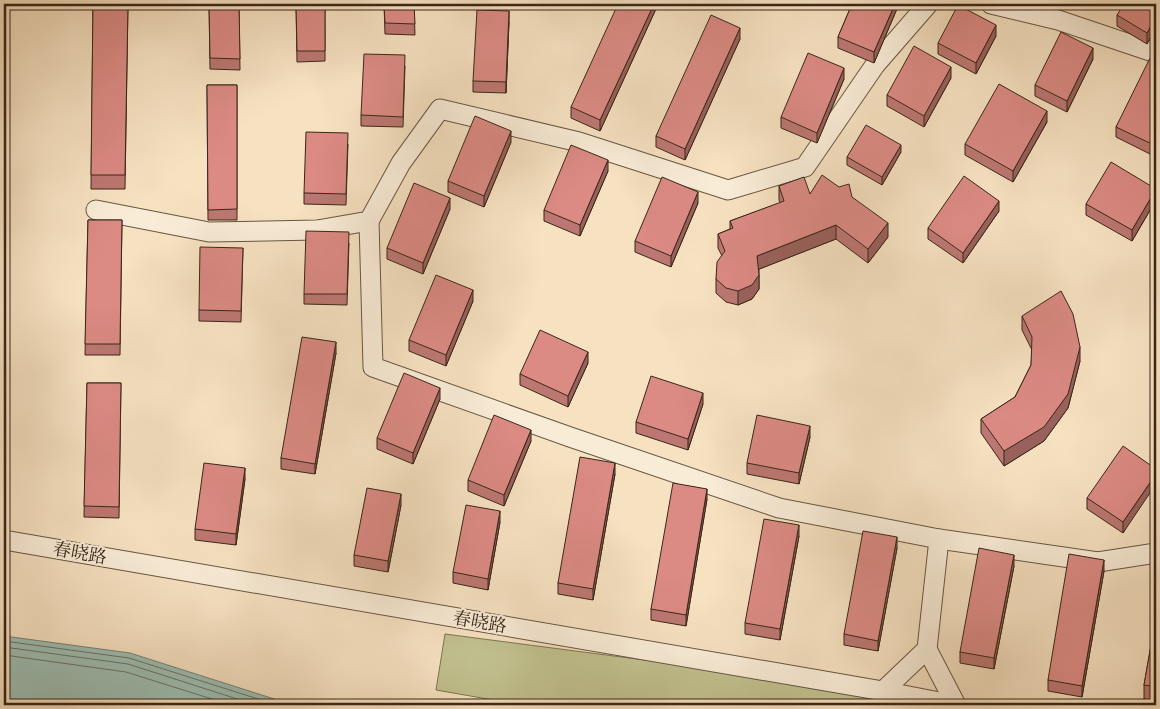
<svg xmlns="http://www.w3.org/2000/svg" width="1160" height="709" font-family="'IM FELL English','Noto Serif SC',serif">
<style>
.green{fill:#c1c18f;stroke:#7d7454}
.water{fill:#9dbeb3;stroke:#758275}
.lines{fill:none;stroke-linecap:round;stroke-linejoin:round}
.shore{stroke:#6b7266;stroke-width:1}
.minor-casing{stroke:#685642;stroke-width:21}
.minor{stroke:#f9ecd7;stroke-width:19}
.wall{fill:#bc7772;stroke:#392718}
.shaded-wall{fill:#99615c;stroke:#392718}
.building{fill:#db8a84;stroke:#392718}
.labels{text-anchor:middle;stroke-width:4;stroke-linejoin:round;paint-order:stroke}
.street-label{font-size:18px;fill:#392718;stroke:#f9ecd7}
</style>
<rect width="100%" height="100%" fill="#f6e1c1"/>
<filter id="stains"><feTurbulence type="fractalNoise" baseFrequency=".004" numOctaves="4"/><feColorMatrix values="0 0 0 0 .2 0 0 0 0 .09 0 0 0 0 .02 0 0 0 .5 -.17"/></filter>
<radialGradient id="worn" r=".72"><stop offset=".6" stop-color="#630" stop-opacity="0"/><stop offset="1" stop-color="#630" stop-opacity=".3"/></radialGradient>
<!-- green -->
<polygon class="green" points="445,634 882,691 973,705 522,705 436,690"/>
<!-- water -->
<polygon class="water" points="4,636 130,653 293,705 4,705"/>
<g class="lines">
<!-- shore -->
<g class="shore">
<polyline points="4,641 129,658 277,705"/>
<polyline points="4,647 128,664 256,705"/>
<polyline points="4,655 126,672 231,705"/>
</g>
<defs>
<g id="minor">
<polyline points="991,4 1058,20 1156,53"/>
<polyline points="96,210 209,232 317,230 369,221 401,163 440,109 579,142 728,190 805,167 875,65 928,4"/>
<polyline points="369,221 373,367 570,437 779,508 939,539 1098,562 1156,553"/>
<polyline points="4,540 883,691 955,705"/>
<polyline points="927,649 939,539"/>
<polyline points="883,691 927,649 956,705"/>
</g>
</defs>
<!-- minor casing -->
<use href="#minor" class="minor-casing"/>
<!-- minor -->
<use href="#minor" class="minor"/>
</g>
<!-- wall -->
<g class="wall">
<polygon points="93,4 128,4 125,189 91,189"/>
<polygon points="209,4 239,4 240,70 210,69"/>
<polygon points="296,4 325,4 325,61 297,62"/>
<polygon points="384,4 414,4 415,35 385,34"/>
<polygon points="655,4 655,11 600,131 571,118 571,107"/>
<polygon points="852,4 899,4 874,63 838,48 838,37"/>
<polygon points="1050,4 1061,4 1058,8"/>
<polygon points="1156,4 1156,27 1147,44 1117,26 1117,15"/>
<polygon points="509,22 506,93 473,92 473,81"/>
<polygon points="996,36 976,74 938,54 938,43"/>
<polygon points="740,39 685,160 656,147 656,136"/>
<polygon points="1093,59 1067,112 1035,96 1035,85"/>
<polygon points="1156,62 1156,157 1116,137 1116,127"/>
<polygon points="405,66 403,127 361,126 361,115"/>
<polygon points="951,78 924,127 887,106 887,95"/>
<polygon points="844,79 817,143 781,128 781,117"/>
<polygon points="207,85 237,85 237,220 208,220"/>
<polygon points="1047,122 1013,182 965,155 965,144"/>
<polygon points="511,142 484,207 448,192 448,181"/>
<polygon points="348,144 346,205 304,204 304,193"/>
<polygon points="901,152 882,185 847,165 847,157"/>
<polygon points="608,171 580,236 544,221 544,210"/>
<polygon points="779,186 810,194 852,197 888,237 868,263 836,239 759,269 759,289 752,299 738,305 726,302 716,293 716,279 722,256 718,248 718,234 730,229 730,221 780,203 779,200"/>
<polygon points="1156,200 1132,241 1086,215 1086,204"/>
<polygon points="698,203 671,267 635,252 635,241"/>
<polygon points="450,209 423,274 387,259 387,248"/>
<polygon points="999,211 963,263 928,239 928,228"/>
<polygon points="88,220 122,220 120,355 85,355"/>
<polygon points="349,243 347,305 304,304 304,294"/>
<polygon points="243,248 241,322 199,321 199,310"/>
<polygon points="473,301 446,366 409,351 409,340"/>
<polygon points="1022,316 1080,361 1068,408 1044,441 1004,466 981,433 981,419 1015,397 1031,365 1032,350 1022,330"/>
<polygon points="336,353 315,474 281,469 281,458"/>
<polygon points="588,363 568,407 520,385 520,374"/>
<polygon points="87,383 121,383 119,518 84,517"/>
<polygon points="440,399 413,464 377,449 377,438"/>
<polygon points="703,404 688,450 636,433 636,422"/>
<polygon points="810,437 799,484 747,474 747,463"/>
<polygon points="531,441 504,506 468,491 468,480"/>
<polygon points="1156,469 1123,533 1087,509 1087,498"/>
<polygon points="615,474 593,600 558,594 558,583"/>
<polygon points="245,479 236,545 195,540 195,529"/>
<polygon points="707,499 686,626 651,620 651,609"/>
<polygon points="401,505 388,572 354,566 354,555"/>
<polygon points="500,522 488,590 453,583 453,572"/>
<polygon points="799,536 780,640 745,634 745,623"/>
<polygon points="897,548 878,651 844,645 844,634"/>
<polygon points="1014,566 994,669 960,663 960,652"/>
<polygon points="1104,571 1082,697 1048,691 1048,680"/>
<polygon points="1156,617 1156,701 1144,699 1144,685"/>
</g>
<!-- shaded-wall -->
<g class="shaded-wall">
<polygon points="654,4 655,4 655,11 600,131 600,120"/>
<polygon points="895,4 899,4 874,63 874,52"/>
<polygon points="509,11 509,22 506,93 506,82"/>
<polygon points="1156,17 1156,27 1147,44 1147,33"/>
<polygon points="996,25 996,36 976,74 976,63"/>
<polygon points="740,28 740,39 685,160 685,149"/>
<polygon points="1093,48 1093,59 1067,112 1067,101"/>
<polygon points="951,67 951,78 924,127 924,116"/>
<polygon points="844,68 844,79 817,143 817,133"/>
<polygon points="1047,111 1047,122 1013,182 1013,171"/>
<polygon points="511,131 511,142 484,207 484,196"/>
<polygon points="901,145 901,152 882,185 882,177"/>
<polygon points="608,160 608,171 580,236 580,225"/>
<polygon points="1156,189 1156,200 1132,241 1132,230"/>
<polygon points="698,192 698,203 671,267 671,256"/>
<polygon points="450,198 450,209 423,274 423,263"/>
<polygon points="999,201 999,211 963,263 963,253"/>
<polygon points="888,223 888,237 868,263 868,249"/>
<polygon points="836,225 836,239 757,270 757,256"/>
<polygon points="759,275 759,289 752,299 738,305 738,291"/>
<polygon points="473,290 473,301 446,366 446,355"/>
<polygon points="336,342 336,353 315,474 315,464"/>
<polygon points="1080,347 1080,361 1068,408 1044,441 1004,466 1004,451"/>
<polygon points="588,352 588,363 568,407 568,396"/>
<polygon points="440,388 440,399 413,464 413,453"/>
<polygon points="703,393 703,404 688,450 688,439"/>
<polygon points="810,426 810,437 799,484 799,473"/>
<polygon points="531,430 531,441 504,506 504,495"/>
<polygon points="615,463 615,474 593,600 593,589"/>
<polygon points="245,468 245,479 236,545 236,534"/>
<polygon points="1156,474 1156,484 1123,533 1123,522"/>
<polygon points="707,489 707,499 686,626 686,615"/>
<polygon points="401,494 401,505 388,572 388,561"/>
<polygon points="500,511 500,522 488,590 488,579"/>
<polygon points="799,525 799,536 780,640 780,629"/>
<polygon points="897,537 897,548 878,651 878,641"/>
<polygon points="1014,555 1014,566 994,669 994,658"/>
<polygon points="1104,560 1104,571 1082,697 1082,686"/>
</g>
<!-- building -->
<g class="building">
<polygon points="93,4 128,4 125,175 91,175"/>
<polygon points="209,4 239,4 240,59 210,58"/>
<polygon points="296,4 325,4 325,51 297,51"/>
<polygon points="384,4 414,4 415,24 385,23"/>
<polygon points="618,4 654,4 600,120 571,107"/>
<polygon points="852,4 895,4 874,52 838,37"/>
<polygon points="1124,4 1156,4 1156,17 1147,33 1117,15"/>
<polygon points="958,5 996,25 976,63 938,43"/>
<polygon points="477,10 509,11 506,82 473,81"/>
<polygon points="711,15 740,28 685,149 656,136"/>
<polygon points="1061,32 1093,48 1067,101 1035,85"/>
<polygon points="914,46 951,67 924,116 887,95"/>
<polygon points="808,53 844,68 817,133 781,117"/>
<polygon points="364,54 405,55 403,117 361,115"/>
<polygon points="1150,58 1156,62 1156,146 1116,127"/>
<polygon points="999,84 1047,111 1013,171 965,144"/>
<polygon points="207,85 237,85 237,209 208,210"/>
<polygon points="475,116 511,131 484,196 448,181"/>
<polygon points="866,125 901,145 882,177 847,157"/>
<polygon points="306,132 348,133 346,194 304,193"/>
<polygon points="571,145 608,160 580,225 544,210"/>
<polygon points="1111,162 1156,189 1132,230 1086,204"/>
<polygon points="822,175 839,187 849,184 852,197 888,223 868,249 836,225 757,256 759,275 752,285 738,291 726,288 716,279 717,262 725,251 718,234 733,228 730,221 784,201 779,186 804,177 810,194"/>
<polygon points="964,176 999,201 963,253 928,228"/>
<polygon points="662,177 698,192 671,256 635,241"/>
<polygon points="414,183 450,198 423,263 387,248"/>
<polygon points="88,220 122,220 120,344 85,344"/>
<polygon points="306,231 349,232 347,294 304,294"/>
<polygon points="200,247 243,248 241,311 199,310"/>
<polygon points="436,275 473,290 446,355 409,340"/>
<polygon points="1061,291 1073,314 1080,347 1068,394 1044,427 1004,451 981,419 1015,397 1031,365 1032,337 1022,316"/>
<polygon points="540,330 588,352 568,396 520,374"/>
<polygon points="302,337 336,342 315,464 281,458"/>
<polygon points="404,373 440,388 413,453 377,438"/>
<polygon points="651,376 703,393 688,439 636,422"/>
<polygon points="87,383 121,383 119,507 84,506"/>
<polygon points="494,415 531,430 504,495 468,480"/>
<polygon points="757,415 810,426 799,473 747,463"/>
<polygon points="1123,446 1156,469 1156,474 1123,522 1087,498"/>
<polygon points="580,457 615,463 593,589 558,583"/>
<polygon points="204,463 245,468 236,534 195,529"/>
<polygon points="673,483 707,489 686,615 651,609"/>
<polygon points="367,488 401,494 388,561 354,555"/>
<polygon points="466,505 500,511 488,579 453,572"/>
<polygon points="764,519 799,525 780,629 745,623"/>
<polygon points="863,531 897,537 878,641 844,634"/>
<polygon points="979,548 1014,555 994,658 960,652"/>
<polygon points="1069,554 1104,560 1082,686 1048,680"/>
<polygon points="1156,617 1156,687 1144,685"/>
</g>
<g class="labels">
<!-- street labels -->
<g class="street-label">
<text transform="translate(80 553) rotate(10)" y="6">春晓路</text>
<text transform="translate(480 622) rotate(10)" y="6">春晓路</text>
</g>
</g>
<!-- margin -->
<rect width="1160" height="709" fill="none" stroke="#f6e1c1" stroke-width="20"/>
<rect x="5" y="5" width="1150" height="699" fill="none" stroke="#392718" stroke-width="2.5"/>
<rect x="10" y="10" width="1140" height="689" fill="none" stroke="#392718"/>
<rect width="100%" height="100%" filter="url(#stains)"/>
<rect width="100%" height="100%" fill="url(#worn)"/>
</svg>
